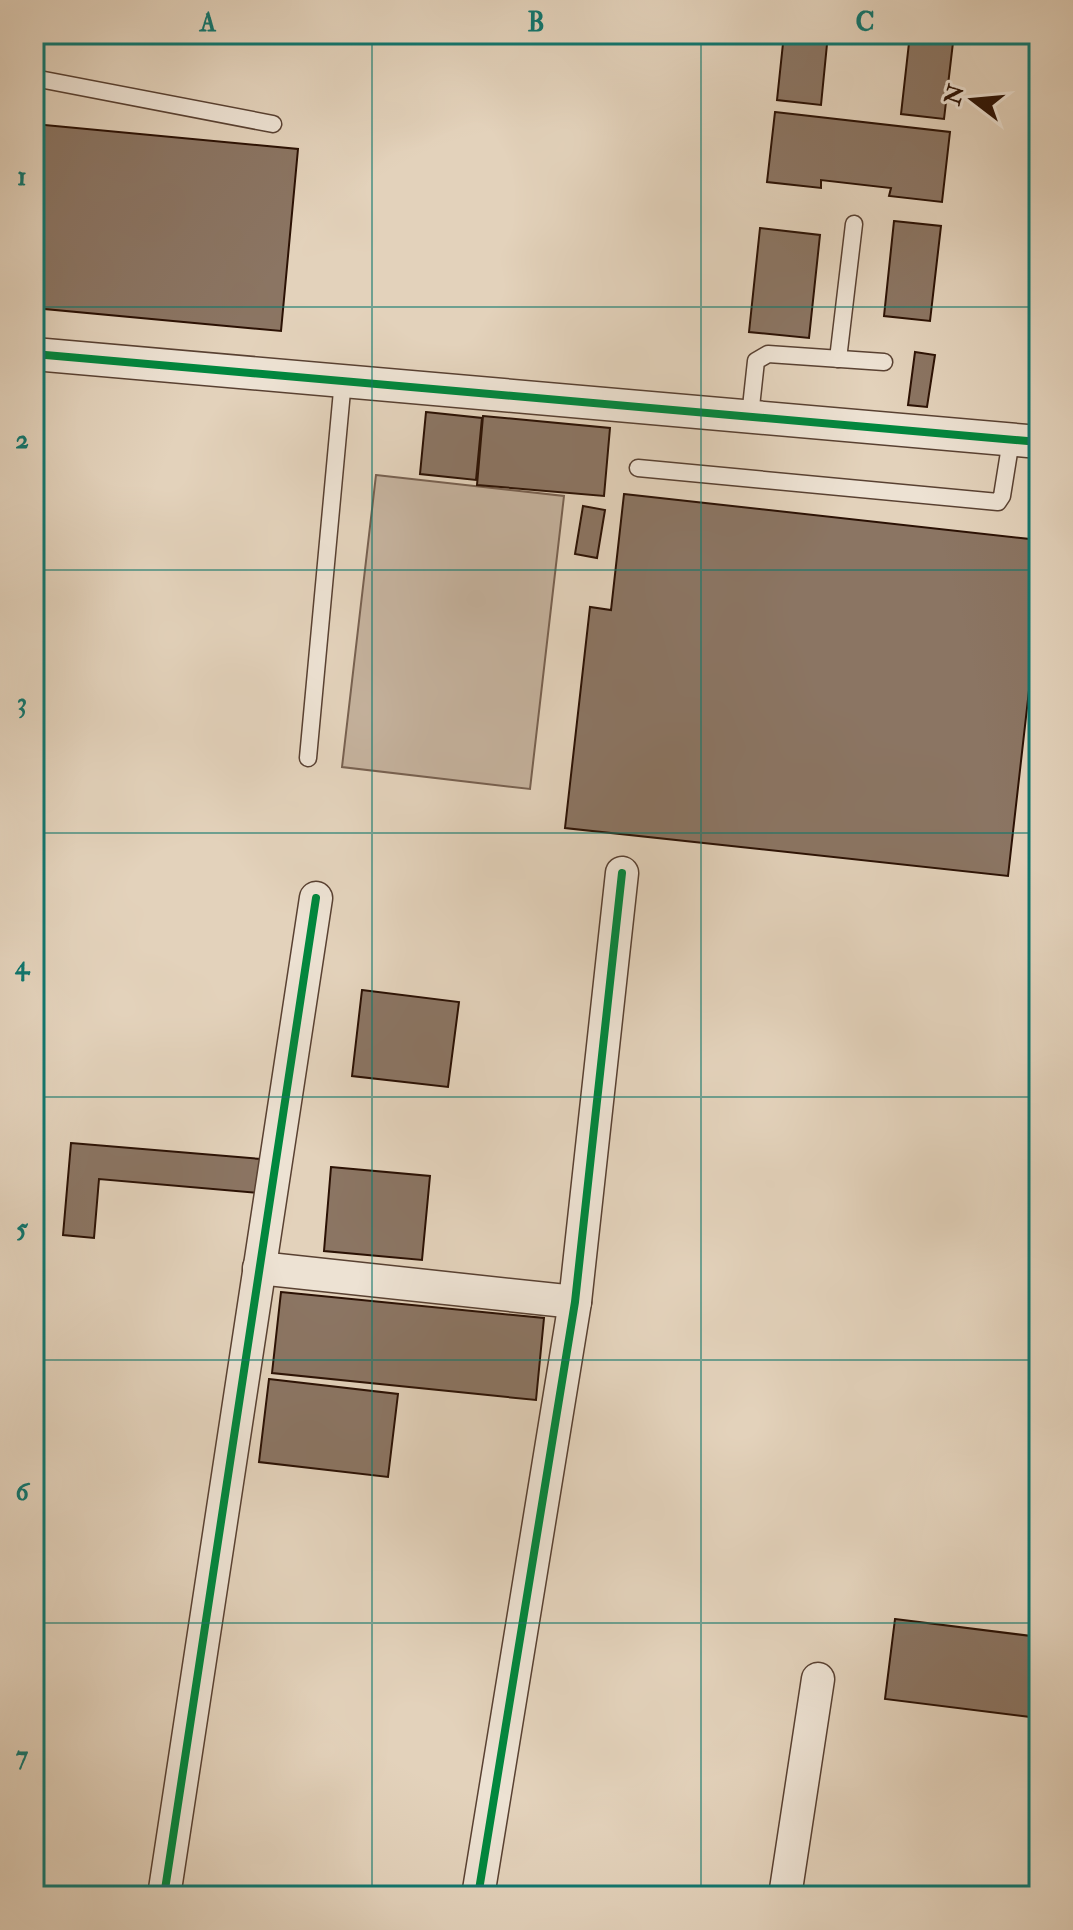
<svg xmlns="http://www.w3.org/2000/svg" width="1073" height="1930" font-family="'IM FELL Double Pica',serif">
<style>
.green{fill:#c4b19c;stroke:#786150;stroke-width:2}
.building{fill:#8b7563;stroke:#2b1104;stroke-width:2}
.lines{fill:none;stroke-linecap:round;stroke-linejoin:round}
.service-casing{stroke:#594132;stroke-width:19}
.minor-casing{stroke:#594132;stroke-width:35}
.service{stroke:#ede2d3;stroke-width:16}
.minor{stroke:#ede2d3;stroke-width:32}
.cycleway-casing{stroke:#ede2d3;stroke-width:13}
.cycleway{stroke:#00873e;stroke-width:8}
.grid{fill:none;stroke:#0f766e;stroke-width:2;stroke-opacity:0.55}
.neatline{fill:none;stroke:#0f766e;stroke-width:3}
.grid-label{font-size:26px;text-anchor:middle;font-weight:bold;fill:#0f766e}
</style>
<rect width="100%" height="100%" fill="#e3d2bb"/>
<filter id="stains"><feTurbulence type="fractalNoise" baseFrequency=".0025" numOctaves="4"/><feColorMatrix values="0 0 0 0 .2 0 0 0 0 .09 0 0 0 0 .02 0 0 0 .5 -.17"/></filter>
<radialGradient id="worn" r=".72"><stop offset=".6" stop-color="#630" stop-opacity="0"/><stop offset="1" stop-color="#630" stop-opacity=".3"/></radialGradient>
<!-- green -->
<polygon class="green" points="376,475 564,496 530,789 342,767"/>
<!-- building -->
<g class="building">
<polygon points="784,34 828,34 821,105 777,100"/>
<polygon points="910,34 954,34 944,119 901,114"/>
<polygon points="775,112 950,132 942,202 889,196 891,188 821,180 821,188 767,182"/>
<polygon points="34,124 298,149 281,331 34,308"/>
<polygon points="894,221 941,226 930,321 884,316"/>
<polygon points="760,228 820,235 809,338 749,332"/>
<polygon points="915,352 935,355 927,407 908,405"/>
<polygon points="426,412 482,418 476,480 420,474"/>
<polygon points="483,416 610,428 604,496 477,485"/>
<polygon points="624,494 1039,540 1039,602 1008,876 565,828 590,607 611,610"/>
<polygon points="583,506 605,510 597,558 575,554"/>
<polygon points="362,990 459,1002 448,1087 352,1076"/>
<polygon points="71,1143 261,1159 258,1193 99,1179 94,1238 63,1235"/>
<polygon points="331,1167 430,1176 422,1260 324,1251"/>
<polygon points="281,1292 544,1318 536,1400 272,1373"/>
<polygon points="269,1379 398,1394 388,1477 259,1462"/>
<polygon points="895,1619 1039,1637 1039,1718 885,1699"/>
</g>
<g class="lines">
<defs>
<g id="service">
<polyline points="34,78 273,124"/>
<polyline points="838,359 854,224"/>
<polyline points="750,416 756,361 768,354 884,362"/>
<polyline points="638,468 998,502 1002,496 1011,440"/>
<polyline points="308,758 343,380"/>
</g>
<g id="minor">
<polyline points="34,354 1039,442"/>
<polyline points="259,1268 575,1302"/>
<polyline points="164,1896 316,898"/>
<polyline points="478,1896 575,1302 622,873"/>
<polyline points="785,1896 818,1679"/>
</g>
</defs>
<!-- service casing -->
<use href="#service" class="service-casing"/>
<!-- minor casing -->
<use href="#minor" class="minor-casing"/>
<!-- service -->
<use href="#service" class="service"/>
<!-- minor -->
<use href="#minor" class="minor"/>
<defs>
<g id="cycleway">
<polyline points="34,354 1039,442"/>
<polyline points="164,1896 316,898"/>
<polyline points="478,1896 575,1302 622,873"/>
</g>
</defs>
<!-- cycleway casing -->
<use href="#cycleway" class="cycleway-casing"/>
<!-- cycleway -->
<use href="#cycleway" class="cycleway"/>
</g>
<!-- grid -->
<path class="grid" d="M 372,34 L 372,1896M 701,34 L 701,1896M 34,307 L 1039,307M 34,570 L 1039,570M 34,833 L 1039,833M 34,1097 L 1039,1097M 34,1360 L 1039,1360M 34,1623 L 1039,1623"/>
<!-- margin -->
<rect width="1073" height="1930" fill="none" stroke="#e3d2bb" stroke-width="88"/>
<!-- north arrow -->
<g transform="translate(973 100) rotate(286)" stroke="#ede2d3" stroke-width="6" paint-order="stroke">
<path d="M0-6L14 30L0 20L-14 30Z" fill="#2b1104"/>
<text y="-12" font-size="22" font-weight="bold" text-anchor="middle" fill="#2b1104">N</text>
</g>
<rect x="44" y="44" width="985" height="1842" class="neatline"/>
<g class="grid-label">
<text x="208" y="31">A</text>
<text x="536" y="31">B</text>
<text x="865" y="31">C</text>
<text x="22" y="185">1</text>
<text x="22" y="448">2</text>
<text x="22" y="711">3</text>
<text x="22" y="974">4</text>
<text x="22" y="1237">5</text>
<text x="22" y="1500">6</text>
<text x="22" y="1764">7</text>
</g>
<rect width="100%" height="100%" filter="url(#stains)"/>
<rect width="100%" height="100%" fill="url(#worn)"/>
</svg>
